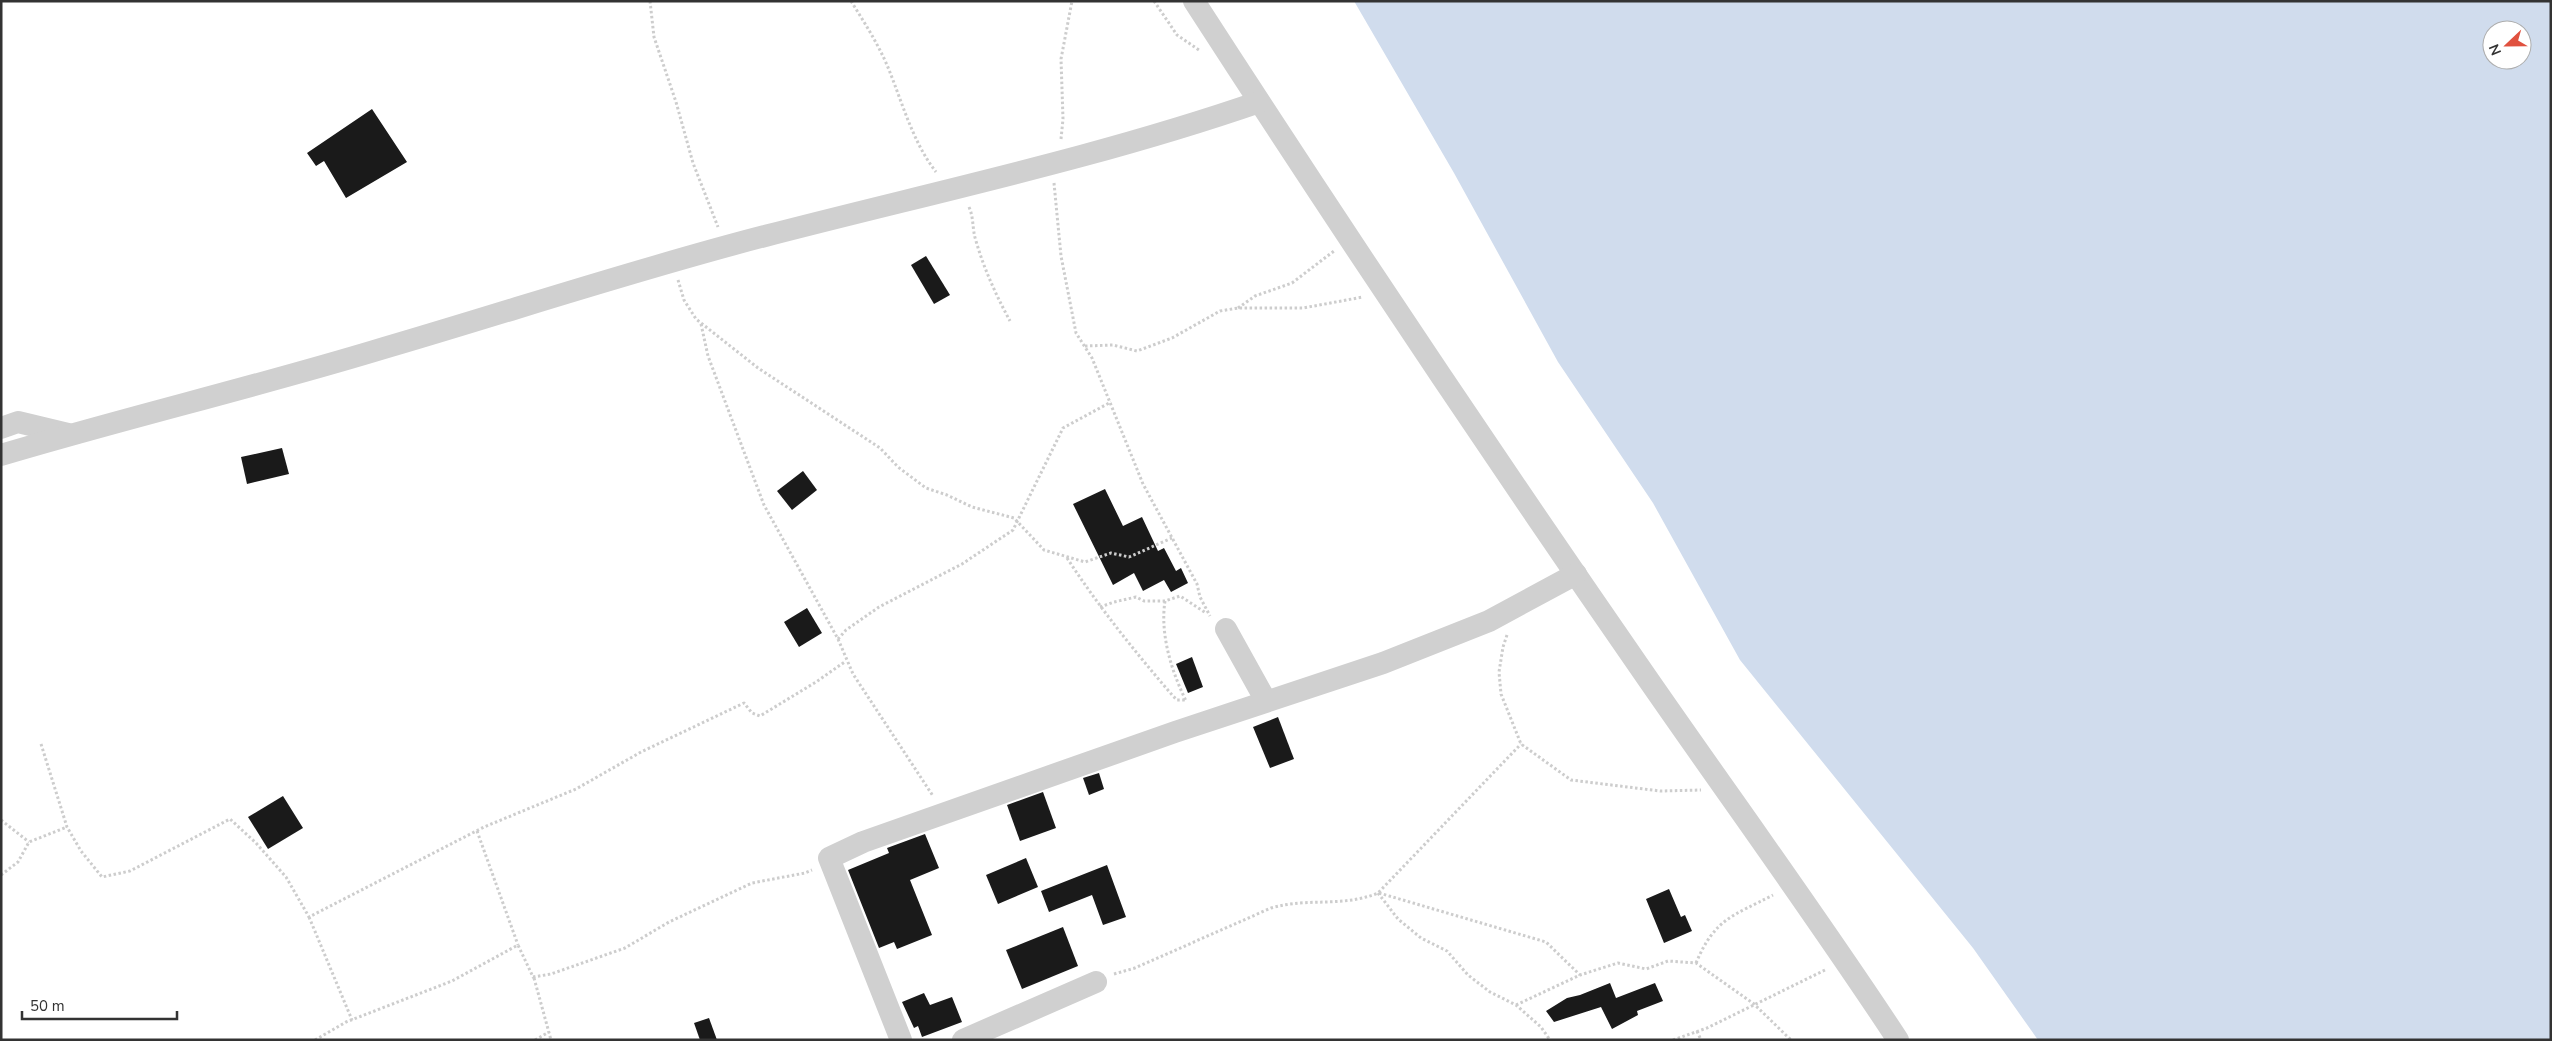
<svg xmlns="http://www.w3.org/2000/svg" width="2552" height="1041" font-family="'Nunito Sans',sans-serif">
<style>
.water{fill:#d0dced;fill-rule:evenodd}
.building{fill:#1a1a1a}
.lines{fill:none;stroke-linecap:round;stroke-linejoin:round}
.path{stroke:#cdcdcd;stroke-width:3;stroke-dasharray:2.5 2.5;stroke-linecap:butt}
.minor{stroke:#d0d0d0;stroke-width:22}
</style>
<rect width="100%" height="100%" fill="#fff"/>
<!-- water -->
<path class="water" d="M 1354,1 L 2551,1 L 2551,1040 L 2038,1040 L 1973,948 L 1740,660 L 1653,503 L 1558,362 L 1454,173 ZM 2492,30 L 2522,30 L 2522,60 L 2492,60 Z"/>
<!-- building -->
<g class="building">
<polygon points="372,109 407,162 346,198 324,161 316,166 307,153"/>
<polygon points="926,256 950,295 934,304 911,265"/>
<polygon points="282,448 289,474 247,484 241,457"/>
<polygon points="803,471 817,490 792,510 777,491"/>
<polygon points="1105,489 1123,526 1142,517 1158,551 1164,548 1176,571 1181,568 1188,583 1171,592 1164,580 1143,591 1134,573 1113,585 1073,504"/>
<polygon points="807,608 822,633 799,647 784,622"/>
<polygon points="1192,657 1203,687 1188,693 1176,664"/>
<polygon points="1278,717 1294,759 1270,768 1253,727"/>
<polygon points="1099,773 1104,789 1089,795 1083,778"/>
<polygon points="1043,792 1056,828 1020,841 1007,805"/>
<polygon points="283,796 303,828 268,849 248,817"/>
<polygon points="925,834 939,868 910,880 932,935 897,949 894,942 879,948 848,870 889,853 887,848"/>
<polygon points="1026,858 1038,887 998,904 986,875"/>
<polygon points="1107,865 1126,917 1103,925 1092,895 1049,912 1041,891"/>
<polygon points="1669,889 1681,917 1685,915 1692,931 1664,943 1646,899"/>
<polygon points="1063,927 1078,966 1022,989 1006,950"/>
<polygon points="1610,983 1616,998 1655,983 1663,1001 1637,1011 1638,1015 1612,1029 1601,1007 1554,1022 1546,1011 1567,998 1580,995"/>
<polygon points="924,993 930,1005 952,997 962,1022 922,1037 918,1026 914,1028 902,1002"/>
<polygon points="709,1018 717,1040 700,1040 694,1023"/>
</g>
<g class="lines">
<!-- path -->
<g class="path">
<polyline points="650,1 654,37 676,102 693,163 718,227"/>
<path d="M 851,1 C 864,22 877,42 887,65 C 902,101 912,141 936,172"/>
<polyline points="1154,1 1177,35 1199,50"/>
<polyline points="1061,139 1063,119 1061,59 1072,1"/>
<polyline points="1054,183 1061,256 1076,333 1092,358 1143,484 1197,584 1200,597 1210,616"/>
<path d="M 969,207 C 974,218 972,229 976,241 C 984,269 996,295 1010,321"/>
<polyline points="678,280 684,300 696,319 758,368 880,448 898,467 926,488 947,495 972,507 1014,518 1044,550 1085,562 1111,553 1129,557 1172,538"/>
<polyline points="1238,308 1255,296 1292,283 1334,251"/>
<polyline points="701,324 708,356 764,505 838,639 853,674 933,796"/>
<polyline points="1085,346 1113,345 1137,351 1172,338 1220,311 1238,308 1303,308 1363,297"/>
<path d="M 1067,558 C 1099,607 1135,652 1173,696 L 1177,700 L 1186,700"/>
<path d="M 1165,601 C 1160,634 1171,670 1186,701"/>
<polyline points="1100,607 1114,602 1136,597 1144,601 1165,601 1180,596 1206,613"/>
<polyline points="1507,635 1503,647 1499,672 1501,694 1521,744 1571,780 1660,791 1701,790"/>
<polyline points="838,639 846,630 879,607 962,564 1013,530 1063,428 1111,402"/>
<polyline points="41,744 67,827 81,851 102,877 130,871 230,819 256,843 286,877 309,917 484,827 576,789 641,752 744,703 752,713 760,716 816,682 846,661"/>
<polyline points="1,820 29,842"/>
<polyline points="477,831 518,945"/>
<polyline points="1,875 18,862 29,842 67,827"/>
<polyline points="1378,893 1398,919 1421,938 1447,951 1468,975 1490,992 1516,1005 1541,1027 1550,1040"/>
<polyline points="1379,893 1546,942 1580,975"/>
<polyline points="309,917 352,1020"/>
<path d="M 1696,963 C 1715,918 1733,916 1773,895"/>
<path d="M 1114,974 L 1135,968 L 1271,908 C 1310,897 1341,908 1378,893 L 1521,744"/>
<polyline points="534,978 551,1040"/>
<polyline points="1516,1005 1580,975 1618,963 1646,969 1668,961 1696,963 1754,1004 1791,1040"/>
<polyline points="1697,1031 1701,1040"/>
<polyline points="315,1040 346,1022 452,981 518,945 533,977 551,974 625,948 669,922 752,883 805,873 812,870"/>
<polyline points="535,1040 549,1032"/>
<polyline points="1673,1040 1707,1028 1825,970"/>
</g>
<!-- minor -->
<g class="minor">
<path d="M 1194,1 C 1340,227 1490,451 1643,672 C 1728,795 1816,915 1898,1040"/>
<polyline points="1,428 18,422 68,434"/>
<path d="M 1,455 C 125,418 251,388 374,351 C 505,313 633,270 765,236 C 930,193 1097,158 1259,102"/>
<polyline points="1226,629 1266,701"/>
<polyline points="901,1040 829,858 863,842 1175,732 1383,663 1489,621 1576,574"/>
<polyline points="963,1040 1096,982"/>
</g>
</g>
<!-- border -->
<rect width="2552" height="1041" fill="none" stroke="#333333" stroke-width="5"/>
<!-- north arrow -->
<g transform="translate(2507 45) rotate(248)"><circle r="24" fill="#ffffff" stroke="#adadad"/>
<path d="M0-4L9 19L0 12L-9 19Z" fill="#e0513f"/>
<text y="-8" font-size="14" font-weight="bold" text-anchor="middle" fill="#333333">N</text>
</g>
<!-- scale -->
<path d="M22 1011v8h155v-8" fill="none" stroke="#333333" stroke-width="2.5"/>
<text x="30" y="1011" font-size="15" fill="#333333" stroke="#ffffff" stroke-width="4" paint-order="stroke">50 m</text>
</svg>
